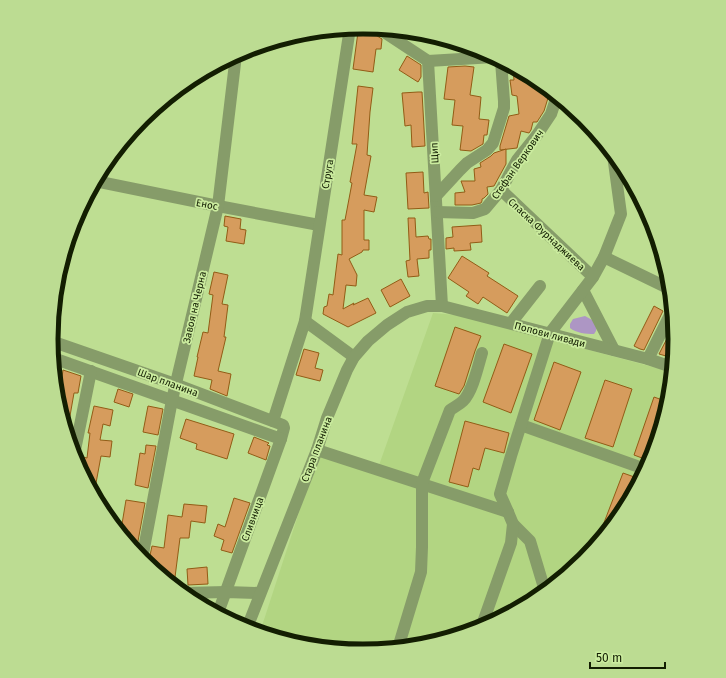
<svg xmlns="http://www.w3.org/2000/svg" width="726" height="678" font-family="'Fira Sans',sans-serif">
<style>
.built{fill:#b2d582}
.green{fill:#ad96c4}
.building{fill:#d69c5d;stroke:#925c16}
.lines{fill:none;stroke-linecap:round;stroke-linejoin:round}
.minor{stroke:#869c69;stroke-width:12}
.labels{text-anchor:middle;stroke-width:3.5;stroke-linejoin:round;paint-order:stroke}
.street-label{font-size:10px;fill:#131e02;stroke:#cbec9f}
.rim{fill:none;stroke:#131e02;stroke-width:5}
</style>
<rect width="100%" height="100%" fill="#bede92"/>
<!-- built -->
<polygon class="built" points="433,313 456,315 539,335 581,348 672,372 669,400 651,459 622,513 583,560 536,599 482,627 424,645 363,651 302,645 260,632 319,451 378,468"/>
<!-- green -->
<path class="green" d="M 585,316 L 594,321 L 597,326 L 596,331 L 594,334 C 586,334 576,333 570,328 L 570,324 L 573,319 Z"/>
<!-- building -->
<g class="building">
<polygon points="358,32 374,34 382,39 381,49 376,49 373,72 353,69"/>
<polygon points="407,56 421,65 421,77 418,82 399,70"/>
<polygon points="465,66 474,67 470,95 481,97 479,119 489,120 487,135 484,135 483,144 471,151 460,150 463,126 452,125 455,100 444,99 448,67"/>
<polygon points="513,67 537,80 547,89 548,98 544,111 537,122 533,122 531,130 529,133 521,131 517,148 500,150 500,146 509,116 519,114 517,96 512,95 510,80 514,80"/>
<polygon points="358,86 373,88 370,112 367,155 371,156 364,195 377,197 374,212 364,210 364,240 369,240 369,250 363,250 362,252 349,259 357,275 356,286 346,285 343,309 354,303 353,305 368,298 376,313 348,327 323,314 324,307 327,306 329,294 333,295 338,254 342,255 342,220 345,220 352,183 350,182 357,144 352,144"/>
<polygon points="418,92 422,92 425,146 412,147 411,125 405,126 402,93"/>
<polygon points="506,149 506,164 494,186 487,187 488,194 484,198 482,199 482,201 481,203 472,205 455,205 455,193 465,192 461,181 475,181 474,169 481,167 480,163 491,156 494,153"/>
<polygon points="423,172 424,193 428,192 429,208 408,209 406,173"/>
<polygon points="225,216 241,219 240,229 246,230 244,244 226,241 228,227 224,226"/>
<polygon points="408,218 415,218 416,237 428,236 429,239 431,239 431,250 429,250 429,258 417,259 419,276 408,277 406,261 410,260"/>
<polygon points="481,225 482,242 470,243 471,250 454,251 454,248 446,249 446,238 453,237 452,227"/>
<polygon points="462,256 489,273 487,276 518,296 507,313 483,297 478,304 466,296 469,292 448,278"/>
<polygon points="214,272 228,275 222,304 228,305 224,337 226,337 218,371 231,374 227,396 210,389 212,380 194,376 198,357 197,357 203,332 208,333 213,295 209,294"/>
<polygon points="401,279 410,296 390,307 381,290"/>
<polygon points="654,306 663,311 644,350 640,349 634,346"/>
<polygon points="455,327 481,336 475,351 464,386 459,394 435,386"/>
<polygon points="672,329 674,329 675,339 673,358 659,354"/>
<polygon points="504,344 532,354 511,413 483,402"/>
<polygon points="304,349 319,353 315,368 323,370 320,381 296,375"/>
<polygon points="554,362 581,372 560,430 534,420"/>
<polygon points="63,370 81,376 78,393 74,393 67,433 57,399 59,399"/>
<polygon points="605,380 632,389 613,447 585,438"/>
<polygon points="118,389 133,394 129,407 114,402"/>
<polygon points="654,397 668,402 650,461 634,455"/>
<polygon points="94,406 113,410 110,426 103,424 100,440 112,441 110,457 101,456 94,494 81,469 83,457 87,458 90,433 88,433"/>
<polygon points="148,406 163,409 158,435 143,432"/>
<polygon points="186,419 234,434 227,459 196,449 197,444 180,438"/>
<polygon points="465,421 509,433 504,453 485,448 479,470 473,468 468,487 449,482"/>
<polygon points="254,437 269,443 267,445 270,446 266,460 248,453"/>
<polygon points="146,445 156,446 148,488 135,485 140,453 145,454"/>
<polygon points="623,473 640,479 622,513 598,542 597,541"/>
<polygon points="234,498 250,503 232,553 221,550 224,540 214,536 218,524 225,527"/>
<polygon points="126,500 145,503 136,552 128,542 130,532 121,530"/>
<polygon points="184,504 207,506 205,523 191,521 189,538 180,538 174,585 148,564 149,560 152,546 164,548 168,515 182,517"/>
<polygon points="207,567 208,584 188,585 187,569"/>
</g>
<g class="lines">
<!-- minor -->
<g class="minor">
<polyline points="378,28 428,61 442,306"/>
<polyline points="428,61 494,57"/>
<polyline points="95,181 218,206 319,225"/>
<polyline points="501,190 593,277"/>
<polyline points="436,196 460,170 467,163 487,150 493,143 504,108 504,101 501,61"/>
<polyline points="437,212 473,213 485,209 501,190 517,160 537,135 551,114 557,96"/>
<polyline points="604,257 670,289"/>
<polyline points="583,290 614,350"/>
<polyline points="305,321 354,357"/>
<polyline points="511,323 540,286"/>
<polyline points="51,341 175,384 283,425 284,428 281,439 218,613"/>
<polyline points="53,358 281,439"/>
<polyline points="648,359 672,311"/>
<polyline points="273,421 305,321 350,28"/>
<polyline points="521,425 645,469"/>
<polyline points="317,450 508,512"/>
<polyline points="74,455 91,371"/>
<polyline points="513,524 530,541 545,591"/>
<polyline points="142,559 172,400 218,206 236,55"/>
<polyline points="184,593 226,592 260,593"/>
<polyline points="247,628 317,450 327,418 347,370 354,357 368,341 387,325 407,312 427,306 442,306 648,359 672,367"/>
<polyline points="481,628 511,543 513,524 508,512 500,494 511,456 550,333 593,277 604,257 621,214 613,155"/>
<path d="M 398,648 L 421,572 L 422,547 L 422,483 L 450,410 C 454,407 459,405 463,401 C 473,391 478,366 482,353"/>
</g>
</g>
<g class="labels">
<!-- street labels -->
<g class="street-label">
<text transform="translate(434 153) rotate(-93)" y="4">Щип</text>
<text transform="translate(517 164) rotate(-55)" y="4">Стефан Веркович</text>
<text transform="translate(327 174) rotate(-81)" y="4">Струга</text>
<text transform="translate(207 204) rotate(11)" y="4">Енос</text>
<text transform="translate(547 234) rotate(43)" y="4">Спаска Фурнаджиева</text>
<text transform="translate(194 307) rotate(-77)" y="4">Завоя на Черна</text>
<text transform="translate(550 334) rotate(15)" y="4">Попови ливади</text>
<text transform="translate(168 382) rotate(20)" y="4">Шар планина</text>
<text transform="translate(316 449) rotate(-69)" y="4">Стара планина</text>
<text transform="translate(252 519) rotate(-70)" y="4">Сливница</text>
</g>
</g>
<!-- crop -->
<path d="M0 0H726V678H0ZM58 339a305 305 0 1 1 610 0a305 305 0 1 1-610 0Z" fill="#bcdc92" fill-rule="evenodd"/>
<path class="rim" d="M58 339a305 305 0 1 1 610 0a305 305 0 1 1-610 0Z"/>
<!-- scale -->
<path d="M590 662v6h75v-6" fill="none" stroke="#131e02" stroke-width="2"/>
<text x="596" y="662" font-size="12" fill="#131e02" stroke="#cbec9f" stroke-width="3" paint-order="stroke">50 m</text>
</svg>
